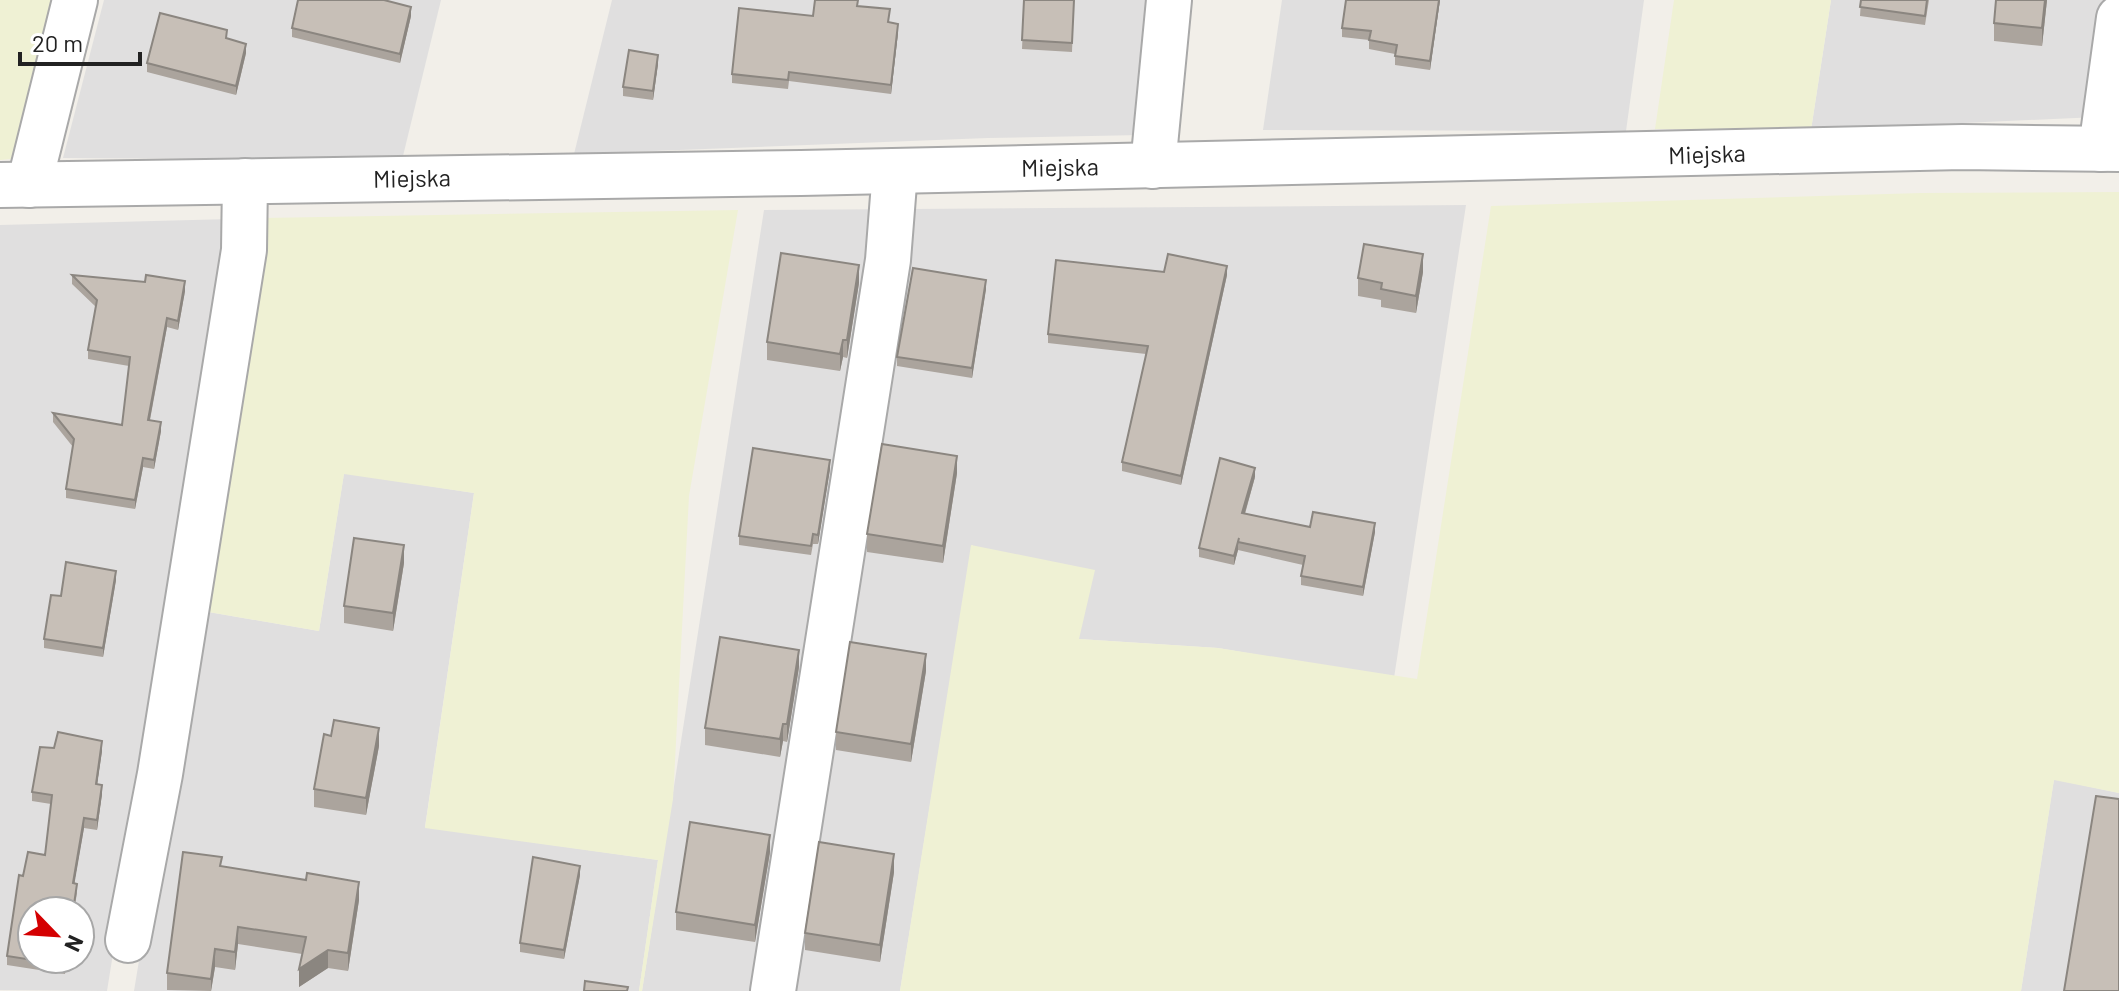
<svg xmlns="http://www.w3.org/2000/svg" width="2119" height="991" font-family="Barlow,sans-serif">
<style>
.residential{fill:#e0dfdf;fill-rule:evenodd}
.farmland{fill:#eff1d4}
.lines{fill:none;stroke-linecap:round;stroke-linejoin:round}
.minor-casing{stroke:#a9a9a9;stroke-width:48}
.minor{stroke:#fff;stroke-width:44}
.wall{fill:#aba49d}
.shaded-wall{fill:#8b8680}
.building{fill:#c7bfb7;stroke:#8b8680;stroke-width:2}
.labels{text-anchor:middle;stroke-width:6;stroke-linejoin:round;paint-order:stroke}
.street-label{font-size:24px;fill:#222;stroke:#fff}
</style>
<rect width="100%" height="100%" fill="#f2efe9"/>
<!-- residential -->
<g class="residential">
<polygon points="104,0 441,0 402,160 63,158"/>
<polygon points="612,0 1153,0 1141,135 988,138 574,154"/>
<polygon points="1282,0 1644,0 1626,131 1263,130"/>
<polygon points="1831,0 2119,0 2119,116 1811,130"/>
<polygon points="1466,205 1394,678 1218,648 1079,639 972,545 900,991 642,991 764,210"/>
<path d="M 231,219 L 107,991 L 0,990 L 0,225 ZM 32,911 L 80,911 L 80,959 L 32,959 Z"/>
<polygon points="344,473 474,493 425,827 658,860 639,991 134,991 197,610 319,631"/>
<polygon points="2054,779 2119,793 2119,991 2021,991"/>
</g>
<!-- farmland -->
<g class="farmland">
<polygon points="0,0 55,0 11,159 0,160"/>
<polygon points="1674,0 1831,0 1811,130 1655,129"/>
<polygon points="2119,192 2119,793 2054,780 2021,991 900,991 971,545 1095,570 1079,639 1218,648 1417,679 1491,206 1921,193"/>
<polygon points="738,210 689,496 673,799 642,991 639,991 658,860 425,828 474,493 344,474 319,631 197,610 263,218"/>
</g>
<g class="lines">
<defs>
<g id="minor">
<polyline points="2101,149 2119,18"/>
<polyline points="1153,166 1169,0"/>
<polyline points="0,185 801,173 1962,147 2119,149"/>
<polyline points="29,185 75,0"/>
<polyline points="128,940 160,774 244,250 245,181"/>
<polyline points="773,991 888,260 895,171"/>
</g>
</defs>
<!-- minor casing -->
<use href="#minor" class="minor-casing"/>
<!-- minor -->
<use href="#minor" class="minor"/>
</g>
<!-- wall -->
<g class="wall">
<polygon points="1024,0 1074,0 1072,52 1022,49"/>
<polygon points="1346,0 1440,0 1430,70 1395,65 1395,54 1369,49 1369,40 1342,37 1342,28"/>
<polygon points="1861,0 1929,0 1925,25 1860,16"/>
<polygon points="1996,0 2047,0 2042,46 1994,41 1994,23"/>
<polygon points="858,6 889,22 898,33 891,94 789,81 788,89 732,83 732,74 813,16"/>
<polygon points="411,16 400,63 292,37 292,28"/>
<polygon points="227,39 246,53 236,95 147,72 147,63"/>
<polygon points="658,64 653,100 623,96 623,87"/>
<polygon points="1423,272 1416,313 1381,307 1381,300 1358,296 1358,278"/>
<polygon points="72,275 185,291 178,330 167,327 150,420 161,431 154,469 143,467 135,509 66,498 66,489 73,447 53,422 53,413 122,425 129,366 88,359 88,350 96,307 72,284"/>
<polygon points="1227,275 1181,485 1122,471 1122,462 1146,354 1048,343 1048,334"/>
<polygon points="859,283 847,358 843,357 840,371 767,360 767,342"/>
<polygon points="986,289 972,378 897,366 897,357"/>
<polygon points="830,469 818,544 813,544 811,555 739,545 739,536"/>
<polygon points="957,473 943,563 867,552 867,534"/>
<polygon points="1255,477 1245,514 1310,527 1375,532 1363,596 1301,585 1301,576 1303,565 1238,550 1234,565 1199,557 1199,548"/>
<polygon points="404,563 393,631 344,623 344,606"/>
<polygon points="116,580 103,657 44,648 44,639 61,596"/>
<polygon points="799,667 787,742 783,741 780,757 705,745 705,728"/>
<polygon points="926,671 911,762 836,750 836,732"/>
<polygon points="379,746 366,815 314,807 314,789"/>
<polygon points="102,751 97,784 102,794 97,830 84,828 74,883 77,893 74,911 32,911 32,959 67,959 65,974 7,965 7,956 23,876 45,855 51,804 32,801 32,792"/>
<polygon points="770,852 755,942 676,930 676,912"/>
<polygon points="222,866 359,900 348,971 328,968 299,987 302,954 238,944 235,970 215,967 211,991 167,990 167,973"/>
<polygon points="894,872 880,962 805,950 805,933"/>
<polygon points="580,875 564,959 520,952 520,943"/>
</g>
<!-- shaded-wall -->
<g class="shaded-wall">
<polygon points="1439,0 1440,0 1430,70 1430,61"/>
<polygon points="2045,0 2047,0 2042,46 2042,28"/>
<polygon points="411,7 411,16 400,63 400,54"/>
<polygon points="898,24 898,33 891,94 891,85"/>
<polygon points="246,44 246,53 236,95 236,86"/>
<polygon points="658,55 658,64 653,100 653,91"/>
<polygon points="1423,254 1423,272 1416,313 1416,296"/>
<polygon points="859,265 859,283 847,358 847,340"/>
<polygon points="1227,266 1227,275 1181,485 1181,476"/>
<polygon points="986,280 986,289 972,378 972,368"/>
<polygon points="185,281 185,291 178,330 178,321"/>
<polygon points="167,318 167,327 148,429 148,420"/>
<polygon points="843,340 843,357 840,371 840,354"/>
<polygon points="161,422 161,431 154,469 154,460"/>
<polygon points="957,456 957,473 943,563 943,546"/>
<polygon points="143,458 143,467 135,509 135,500"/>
<polygon points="830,460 830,469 818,544 818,535"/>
<polygon points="1255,468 1255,477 1242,523 1242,513"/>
<polygon points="1375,523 1375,532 1363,596 1363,587"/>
<polygon points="1238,542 1238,550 1234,565 1234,556"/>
<polygon points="404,545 404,563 393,631 393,613"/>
<polygon points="116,571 116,580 103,657 103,648"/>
<polygon points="799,650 799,667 787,742 787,724"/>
<polygon points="926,654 926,671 911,762 911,744"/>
<polygon points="783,724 783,741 780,757 780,739"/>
<polygon points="379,728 379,746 366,815 366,798"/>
<polygon points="102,741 102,751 96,793 96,784"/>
<polygon points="102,785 102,794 97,830 97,820"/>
<polygon points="84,818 84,828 73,892 73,883"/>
<polygon points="770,835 770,852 755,942 755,925"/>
<polygon points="894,854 894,872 880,962 880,945"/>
<polygon points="580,866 580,875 564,959 564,950"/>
<polygon points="359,882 359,900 348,971 348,953"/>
<polygon points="238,927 238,944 235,970 235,952"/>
<polygon points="215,949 215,967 211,991 211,979"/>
<polygon points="328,950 328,968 299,987 299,969"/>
</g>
<!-- building -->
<g class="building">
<polygon points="298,0 384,0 411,7 400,54 292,28"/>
<polygon points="815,0 858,0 857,6 890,9 888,22 898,24 891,85 789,72 788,80 732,74 739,8 813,16"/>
<polygon points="1024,0 1074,0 1072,43 1022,40"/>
<polygon points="1346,0 1439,0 1430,61 1395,56 1397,45 1369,40 1371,31 1342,28"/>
<polygon points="1861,0 1927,0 1925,16 1860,7"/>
<polygon points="1996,0 2045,0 2042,28 1994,23"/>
<polygon points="160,13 227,30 226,38 246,44 236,86 147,63"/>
<polygon points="629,50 658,55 653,91 623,87"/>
<polygon points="1364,244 1423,254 1416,296 1381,289 1382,283 1358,278"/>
<polygon points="781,253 859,265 847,340 843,340 840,354 767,342"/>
<polygon points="1168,254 1227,266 1181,476 1122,462 1148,346 1048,334 1056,260 1164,272"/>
<polygon points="913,268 986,280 972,368 897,357"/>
<polygon points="72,275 145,282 146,275 185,281 178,321 167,318 148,420 161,422 154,460 143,458 135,500 66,489 74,439 53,413 122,425 130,357 88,350 97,300"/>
<polygon points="882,444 957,456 943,546 867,534"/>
<polygon points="753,448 830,460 818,535 813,534 811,546 739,536"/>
<polygon points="1220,458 1255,468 1242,513 1310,527 1313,512 1375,523 1363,587 1301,576 1305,556 1238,542 1239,538 1234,556 1199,548"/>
<polygon points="354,538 404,545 393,613 344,606"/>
<polygon points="66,562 116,571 103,648 44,639 51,595 61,596"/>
<polygon points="720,637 799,650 787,724 783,724 780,739 705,728"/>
<polygon points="850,642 926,654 911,744 836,732"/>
<polygon points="334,720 379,728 366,798 314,789 324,734 331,736"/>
<polygon points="58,732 102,741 96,784 102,785 97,820 84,818 73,883 77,884 73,911 32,911 32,959 65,959 65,965 7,956 19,875 23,876 28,852 45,855 52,795 32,792 40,747 54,748"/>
<polygon points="2096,796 2119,799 2119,991 2064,991"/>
<polygon points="690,822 770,835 755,925 676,912"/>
<polygon points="819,842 894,854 880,945 805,933"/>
<polygon points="183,852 222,857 220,866 306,880 307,873 359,882 348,953 328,950 299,969 306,937 238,927 235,952 215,949 211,979 167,973"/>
<polygon points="533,857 580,866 564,950 520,943"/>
<polygon points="585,981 628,987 627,991 584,991"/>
</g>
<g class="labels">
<!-- street labels -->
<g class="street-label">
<text transform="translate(1707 155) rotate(-2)" y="8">Miejska</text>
<text transform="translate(1060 168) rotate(-1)" y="8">Miejska</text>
<text transform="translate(412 179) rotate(-1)" y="8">Miejska</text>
</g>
</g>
<!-- north arrow -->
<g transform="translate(56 935) rotate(115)"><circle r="38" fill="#ffffff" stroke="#a7a7a7" stroke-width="2"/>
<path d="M0-6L14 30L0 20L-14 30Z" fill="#d40001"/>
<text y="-12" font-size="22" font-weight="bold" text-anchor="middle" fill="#222222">N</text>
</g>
<!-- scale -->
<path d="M20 52v12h120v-12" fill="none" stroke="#222222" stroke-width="4"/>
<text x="32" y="52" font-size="24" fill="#222222" stroke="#ffffff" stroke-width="6" paint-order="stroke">20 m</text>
</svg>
